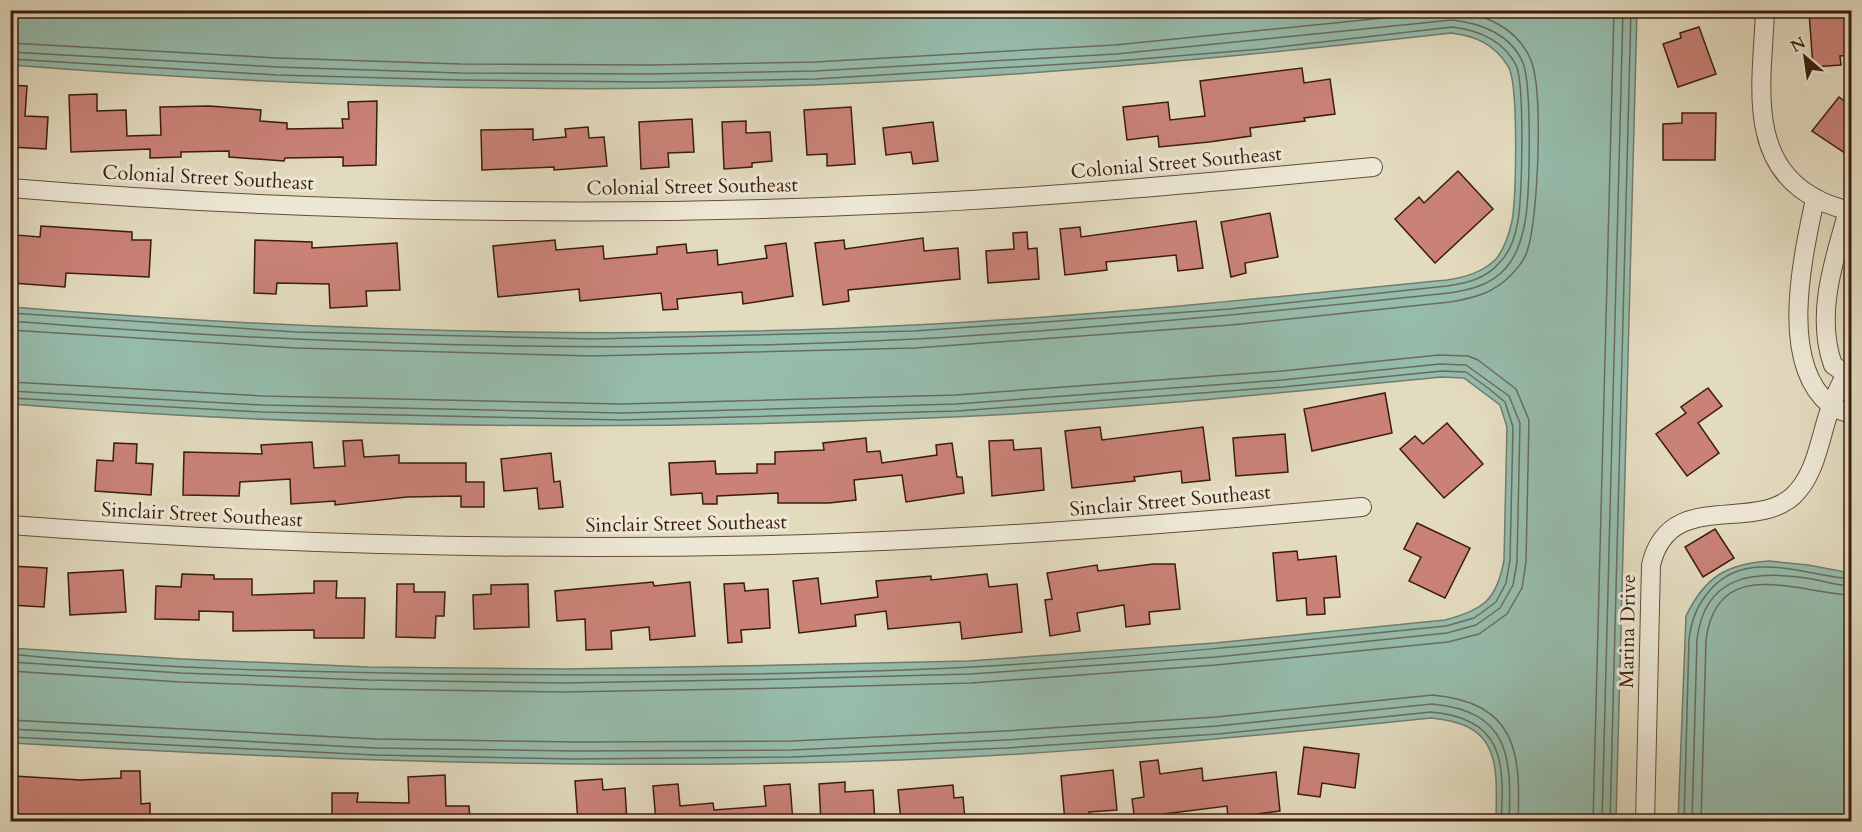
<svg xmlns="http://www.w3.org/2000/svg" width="1862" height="832" font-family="Cardo,serif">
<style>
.water{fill:#96bcac;stroke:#727c6d;stroke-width:1.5}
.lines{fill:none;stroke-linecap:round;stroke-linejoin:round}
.shore{stroke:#696c5d;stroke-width:1.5}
.building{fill:#ca8277;stroke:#3c1c0e;stroke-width:1.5}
.minor-casing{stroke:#664c3a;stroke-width:20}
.minor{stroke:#ede8d5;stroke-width:18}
.labels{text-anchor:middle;stroke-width:6;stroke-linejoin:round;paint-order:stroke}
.street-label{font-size:20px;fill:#3c1c0e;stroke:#ede8d5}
</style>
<rect width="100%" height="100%" fill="#e3dbbf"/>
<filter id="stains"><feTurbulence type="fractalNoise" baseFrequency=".00333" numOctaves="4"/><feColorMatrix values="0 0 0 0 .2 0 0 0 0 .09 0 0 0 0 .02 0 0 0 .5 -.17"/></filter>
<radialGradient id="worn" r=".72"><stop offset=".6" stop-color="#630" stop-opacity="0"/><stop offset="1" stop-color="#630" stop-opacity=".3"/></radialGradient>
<!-- water -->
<g class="water">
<path d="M 11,10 L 1637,11 L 1616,821 L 1496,821 C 1497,764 1501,724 1431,718 C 1218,740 1004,760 789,763 C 529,768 270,758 11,743 L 11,648 L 182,659 L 368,667 L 564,669 L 785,665 L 969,661 L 1215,643 L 1445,620 C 1483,610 1497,600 1504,560 L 1507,427 L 1500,405 L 1464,378 L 1441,377 C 1279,393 1116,410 953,417 C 640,431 324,429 11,404 L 11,307 C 311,331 613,341 914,325 C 1092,316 1269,298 1447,280 C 1465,277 1482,273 1496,259 C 1505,248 1509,235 1512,221 C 1516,198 1519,82 1508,66 C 1494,44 1476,36 1451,33 C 1240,57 1028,77 815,85 C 547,94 278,86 11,65 Z"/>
<path d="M 1769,561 L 1808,565 L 1851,573 L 1851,821 L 1678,821 L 1686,616 C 1705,577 1726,564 1769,561 Z"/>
</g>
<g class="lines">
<!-- shore -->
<g class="shore">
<path d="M 10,43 L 278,58 L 460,64 L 649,65 L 815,62 L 1115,45 L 1453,11 C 1484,14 1516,27 1530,58 C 1544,87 1538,217 1528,248 C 1526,257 1518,268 1511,275 C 1494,293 1474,298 1450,302 L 1231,325 L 915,348 L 592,356 L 295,348 L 10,330"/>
<path d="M 10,52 L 278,67 L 460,73 L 649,74 L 815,71 L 1116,54 L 1452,20 C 1480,23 1511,34 1523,63 C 1532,86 1530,195 1525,222 C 1522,239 1517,255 1506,268 C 1491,285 1470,290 1449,293 C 1271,312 1093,329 915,339 C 614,355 311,345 10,321"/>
<path d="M 10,59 L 277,75 L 460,80 L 649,82 L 815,79 L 1116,61 L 1262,49 L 1452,27 C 1477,30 1503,40 1516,65 C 1525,85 1522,196 1518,221 C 1515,236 1511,251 1500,262 C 1486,279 1467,283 1447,286 L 1230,309 L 914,331 L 592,339 L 296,332 L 10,313"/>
<polyline points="10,382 263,396 622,404 956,395 1282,371 1439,355 1468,356 1478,360 1516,389 1529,420 1526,562 1522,588 1507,614 1479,634 1448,642 1216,665 971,683 785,688 564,692 367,689 181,682 10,671"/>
<polyline points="10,391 262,405 622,413 956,404 1282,380 1440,364 1466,365 1509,396 1520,423 1517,562 1513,585 1500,608 1476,625 1447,633 1216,657 970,674 785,679 564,683 367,680 181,673 10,662"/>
<path d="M 10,398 L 262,412 L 623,420 L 957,411 L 1283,387 L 1442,371 L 1466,372 L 1488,388 L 1505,402 L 1513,427 L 1510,560 L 1506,583 L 1496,602 L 1474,618 L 1446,626 C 1288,642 1130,658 971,667 C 796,676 619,676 444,674 C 300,672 154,669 10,654"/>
<path d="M 10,720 L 376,739 L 576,742 L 792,741 L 1005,731 L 1216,717 L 1433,695 C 1516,703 1521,751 1518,822"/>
<path d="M 10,729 L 375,748 L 575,751 L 792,750 L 1005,740 L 1217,726 L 1432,704 C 1509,711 1512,756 1509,822"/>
<path d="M 10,737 L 375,755 L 575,759 L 792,757 L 1006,748 L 1218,734 L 1431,712 C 1503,718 1505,761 1501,822"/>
<polyline points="1593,822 1614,10"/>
<polyline points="1602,822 1623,10"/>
<polyline points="1610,822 1631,10"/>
<path d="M 1684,822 L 1689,639 C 1692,618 1697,605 1711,589 C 1748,548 1806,576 1852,579"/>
<path d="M 1692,822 L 1697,639 C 1705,576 1752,570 1806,578 C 1821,580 1836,586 1852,586"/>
<path d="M 1701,822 L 1706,640 C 1717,554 1797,593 1852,595"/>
</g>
</g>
<!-- building -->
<g class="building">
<polygon points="1851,10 1851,55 1840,56 1841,65 1813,67 1809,12"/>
<polygon points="1699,27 1716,74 1678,87 1663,44 1681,38 1680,33"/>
<polygon points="1302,68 1304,83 1330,79 1335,114 1304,118 1305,121 1250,128 1251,136 1209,142 1159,147 1158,136 1127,140 1123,107 1168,102 1170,120 1205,116 1200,81"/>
<polygon points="10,85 27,86 25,116 48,117 46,149 10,147"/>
<polygon points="97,94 97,111 126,110 127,136 161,135 160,107 209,106 261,110 260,121 287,123 287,129 343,128 342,119 349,119 348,102 377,101 376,165 343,166 343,157 285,158 284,161 229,157 229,151 181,152 181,157 150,158 150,149 71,152 69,95"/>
<polygon points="1839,97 1851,106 1851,157 1812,131"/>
<polygon points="851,107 855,164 827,166 827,154 807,155 804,110"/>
<polygon points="1682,113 1716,113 1715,160 1663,160 1663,124 1682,123"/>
<polygon points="692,119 694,152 668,153 669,167 641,169 639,122"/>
<polygon points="746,121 746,133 770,132 772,161 752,163 752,167 724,169 722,122"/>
<polygon points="933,122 938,161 913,164 911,152 886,155 883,128"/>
<polygon points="588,127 589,138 604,137 607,166 554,170 554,167 482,170 481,130 533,129 533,140 566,137 565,129"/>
<polygon points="1458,171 1493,209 1435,263 1395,219 1419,197 1424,203"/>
<polygon points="1270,213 1278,257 1245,263 1246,273 1231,277 1221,222"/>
<polygon points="1196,221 1203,268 1178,271 1176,255 1106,262 1107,270 1065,275 1060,229 1080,227 1081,237"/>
<polygon points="41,226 132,232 132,240 151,240 149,277 66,273 65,287 13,283 16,235 40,237"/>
<polygon points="1027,232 1028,249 1037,248 1039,279 988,283 986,251 1014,249 1013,233"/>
<polygon points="923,238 924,251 958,248 960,279 848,290 849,301 823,305 815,243 844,240 845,249"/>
<polygon points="255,240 312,242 312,248 397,243 400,290 366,291 367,306 330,308 329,284 277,283 276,294 254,293"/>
<polygon points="555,240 556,250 603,246 604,259 657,254 657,247 686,244 687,253 717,250 718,265 767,258 765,246 786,243 793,296 743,304 742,292 677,299 678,309 663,310 661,293 580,301 579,289 498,297 493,246"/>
<polygon points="1708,388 1722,406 1698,423 1719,453 1687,476 1656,434 1686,413 1681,407"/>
<polygon points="1385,393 1392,433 1312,451 1304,409"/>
<polygon points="1447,423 1483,464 1444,498 1400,449 1415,436 1423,444"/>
<polygon points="1100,427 1102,440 1203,427 1210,480 1182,483 1181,471 1134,477 1135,481 1072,488 1065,431"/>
<polygon points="1285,434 1288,472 1236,476 1233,438"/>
<polygon points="866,438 867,452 880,451 882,463 937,455 936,445 952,443 957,477 962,477 964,493 906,502 902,475 854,480 856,500 829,503 778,503 778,493 717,496 717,504 703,504 702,493 671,495 669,463 715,461 716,474 757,473 757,464 775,464 775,452 824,450 823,443"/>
<polygon points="362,440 364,457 399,455 399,463 466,463 466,482 484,482 484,507 461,507 461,496 407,497 335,505 335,501 291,504 290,479 240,482 239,496 183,495 184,452 262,454 261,445 312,442 314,468 345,466 343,441"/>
<polygon points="1013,440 1014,450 1041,448 1044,490 992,496 989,441"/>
<polygon points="114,443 137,444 136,463 153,464 151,495 95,491 97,460 113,461"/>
<polygon points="551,453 554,482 560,481 563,507 539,509 537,488 504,491 501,459"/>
<polygon points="1417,523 1470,548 1445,598 1409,581 1421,557 1404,549"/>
<polygon points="1715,529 1734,558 1703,577 1685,547"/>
<polygon points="1297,551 1298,560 1336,556 1340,597 1324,598 1325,614 1307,615 1306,598 1277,601 1273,553"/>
<polygon points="1153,564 1175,564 1180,609 1149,612 1150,624 1126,627 1124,605 1077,613 1080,631 1050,636 1045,600 1052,599 1047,573 1097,565 1098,571"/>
<polygon points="10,566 47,568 44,607 10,605"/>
<polygon points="123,570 126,612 70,615 68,573"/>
<polygon points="182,574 214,575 214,579 252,579 252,595 314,593 314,581 337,581 336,598 365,598 364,638 314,638 314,630 233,631 233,612 199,611 199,620 155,619 156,586 181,587"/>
<polygon points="987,574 989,587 1017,584 1022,632 962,639 960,622 888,629 886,611 855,615 856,626 799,633 793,581 818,578 821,604 878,597 876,581 931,576 931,580"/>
<polygon points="653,582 654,586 690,582 695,636 650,640 649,627 611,631 612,649 586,650 585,619 557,621 555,591"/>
<polygon points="744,583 745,591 768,589 770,628 741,630 742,642 728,643 724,584"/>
<polygon points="397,584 414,584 414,592 445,592 444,616 436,616 435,638 396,637"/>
<polygon points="528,584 529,627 474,629 473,595 491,594 491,585"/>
<polygon points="1304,747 1359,754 1355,788 1322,783 1320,797 1298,794"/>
<polygon points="1158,760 1160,774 1202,768 1203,781 1276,772 1280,811 1228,818 1227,806 1164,814 1165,822 1135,822 1132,799 1144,797 1140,762"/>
<polygon points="1113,770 1117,810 1089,812 1090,822 1065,822 1061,776"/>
<polygon points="121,771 140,771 141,804 150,803 150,822 115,822 115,818 60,819 60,822 11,820 14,776 81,780 121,778"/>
<polygon points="445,775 446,806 469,806 470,822 332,822 332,793 358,793 357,802 409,803 408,777"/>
<polygon points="602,779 603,790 625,788 627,822 578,822 575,781"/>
<polygon points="845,782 845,792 873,790 875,822 821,822 819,784"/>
<polygon points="678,784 680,806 713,803 714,810 766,806 764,786 790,784 793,822 656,822 653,786"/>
<polygon points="953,785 954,798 963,797 965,820 901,822 898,790"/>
</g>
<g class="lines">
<defs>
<g id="minor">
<path d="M 1765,10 C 1763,77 1744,162 1817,199 C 1827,205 1840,208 1852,212"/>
<path d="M 10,188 C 304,212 600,218 894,204 C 1055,197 1214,182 1373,167"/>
<path d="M 1815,199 C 1803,256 1778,362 1830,405 C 1836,410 1845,412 1852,414"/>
<path d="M 1848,211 C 1834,260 1815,315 1833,365 L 1852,378"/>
<path d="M 10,525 C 264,544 518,551 771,545 C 969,540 1165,525 1362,507"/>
<path d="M 1645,822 L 1651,565 C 1669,488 1752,533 1793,496 C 1816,475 1820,437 1830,409 C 1834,397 1840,386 1845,375"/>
</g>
</defs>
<!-- minor casing -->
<use href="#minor" class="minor-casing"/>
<!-- minor -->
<use href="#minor" class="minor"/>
</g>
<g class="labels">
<!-- street labels -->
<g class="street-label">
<text transform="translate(1176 162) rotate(-5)" y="7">Colonial Street Southeast</text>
<text transform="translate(208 177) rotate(3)" y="7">Colonial Street Southeast</text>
<text transform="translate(692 186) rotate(-1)" y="7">Colonial Street Southeast</text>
<text transform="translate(1170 500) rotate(-5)" y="7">Sinclair Street Southeast</text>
<text transform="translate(202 514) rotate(3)" y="7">Sinclair Street Southeast</text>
<text transform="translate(686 523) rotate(-1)" y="7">Sinclair Street Southeast</text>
<text transform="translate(1627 631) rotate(-89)" y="7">Marina Drive</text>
</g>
</g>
<!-- margin -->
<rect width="1862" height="832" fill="none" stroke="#e3dbbf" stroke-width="36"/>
<rect x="12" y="12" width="1838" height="808" fill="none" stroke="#3c1c0e" stroke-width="3"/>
<rect x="18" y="18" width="1826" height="796" fill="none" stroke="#3c1c0e" stroke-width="1.5"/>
<!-- north arrow -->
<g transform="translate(1805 57) rotate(331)" stroke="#ede8d5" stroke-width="4.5" paint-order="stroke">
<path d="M0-4.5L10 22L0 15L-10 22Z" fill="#3c1c0e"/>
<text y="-9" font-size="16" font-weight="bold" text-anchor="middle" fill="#3c1c0e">N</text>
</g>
<rect width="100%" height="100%" filter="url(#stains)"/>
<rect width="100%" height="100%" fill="url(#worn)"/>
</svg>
